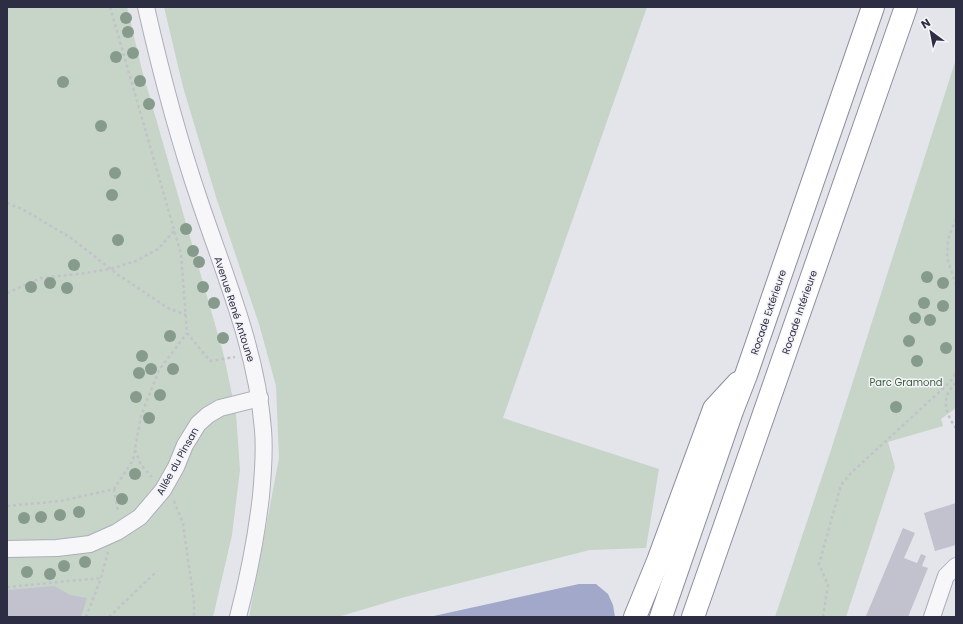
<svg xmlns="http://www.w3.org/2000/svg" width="963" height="624" font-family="Poppins,sans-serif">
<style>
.green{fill:#c6d5c7}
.water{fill:#a2a8c9}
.building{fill:#c2c2ce}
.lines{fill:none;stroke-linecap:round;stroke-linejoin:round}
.minor-casing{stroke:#adaeb9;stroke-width:18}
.highway-casing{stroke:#8c8ea1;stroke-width:24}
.path{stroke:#c2c3ca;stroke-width:2.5;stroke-dasharray:3 3;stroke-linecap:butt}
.minor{stroke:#f7f7fa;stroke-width:16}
.highway{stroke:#fff;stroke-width:22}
.tree{fill:#879b8c}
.labels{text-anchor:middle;stroke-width:3;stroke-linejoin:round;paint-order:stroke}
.street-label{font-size:10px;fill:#2d2e43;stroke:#f4f4f8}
.park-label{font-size:10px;fill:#3b5e3f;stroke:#f4f4f8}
</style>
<rect width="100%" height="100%" fill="#e4e5eb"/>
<!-- green -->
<g class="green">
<polygon points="7,7 127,7 142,70 223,352 236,413 240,470 232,535 213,617 7,617"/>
<polygon points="164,7 647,7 503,418 659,469 646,548 590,550 405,597 338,617 249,617 279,458 276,386 259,324 216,197 183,87"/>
<polygon points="956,59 956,408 941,419 943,426 888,442 895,467 846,617 775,617 831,450"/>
</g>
<!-- water -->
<polygon class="water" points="579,584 596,584 608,594 613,605 615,617 429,617"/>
<!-- building -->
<g class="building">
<polygon points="956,503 956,545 935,551 924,513"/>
<polygon points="903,528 915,533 904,558 917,563 921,554 926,556 922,566 928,568 908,617 869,617 866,616"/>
<polygon points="54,586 70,595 87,598 81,617 7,617 7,590"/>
</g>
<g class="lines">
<defs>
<g id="minor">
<path d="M 146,7 C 161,73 178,138 200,202 C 225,276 257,351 263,430 C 265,452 263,474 261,496 C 256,539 249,575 238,617"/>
<polyline points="7,549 57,548 90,544 117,532 140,517 163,490 176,467 185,445 198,424 208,415 220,408 260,398"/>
<polyline points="932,617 946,576 956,566"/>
</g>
<g id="highway">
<polyline points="635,617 658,561 714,409 738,383"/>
<polyline points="661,617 732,411 746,375 873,7"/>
<polyline points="693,617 906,7"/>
</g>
</defs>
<!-- minor casing -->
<use href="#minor" class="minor-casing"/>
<!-- highway casing -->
<use href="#highway" class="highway-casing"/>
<!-- path -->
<g class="path">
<polyline points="110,7 181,254 187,333 210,361 235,357"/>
<polyline points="7,203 24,210 71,238 117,274 168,308 186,315"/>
<polyline points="956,219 948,239 947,258 956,285"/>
<polyline points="7,293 41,278 86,273 110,269 136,261 158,249 174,231"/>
<path d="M 956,383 C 940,397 945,413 956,428"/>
<polyline points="135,450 141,465 152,477"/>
<polyline points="114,489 118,512"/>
<polyline points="174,501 183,523 194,602 194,617"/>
<polyline points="7,506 61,501 114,489 133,460 141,416 159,370 187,333"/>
<polyline points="7,587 101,578"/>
<polyline points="86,617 101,578 108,552"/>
<polyline points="109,617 157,571"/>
<polyline points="823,617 828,585 819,564 841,485 851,473 950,382 956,372"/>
</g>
<!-- minor -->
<use href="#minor" class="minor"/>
<!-- highway -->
<use href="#highway" class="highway"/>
</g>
<!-- trees -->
<g class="tree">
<circle cx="126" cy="18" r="6"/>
<circle cx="128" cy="32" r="6"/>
<circle cx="133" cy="53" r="6"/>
<circle cx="116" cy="57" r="6"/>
<circle cx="140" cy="81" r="6"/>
<circle cx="63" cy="82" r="6"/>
<circle cx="149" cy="104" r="6"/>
<circle cx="101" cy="126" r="6"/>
<circle cx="115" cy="173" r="6"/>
<circle cx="112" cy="195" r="6"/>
<circle cx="186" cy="229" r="6"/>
<circle cx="118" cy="240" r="6"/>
<circle cx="193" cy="251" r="6"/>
<circle cx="199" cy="262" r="6"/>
<circle cx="74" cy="265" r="6"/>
<circle cx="927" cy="277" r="6"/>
<circle cx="50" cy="283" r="6"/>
<circle cx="943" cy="283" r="6"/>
<circle cx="31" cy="287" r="6"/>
<circle cx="203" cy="287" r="6"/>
<circle cx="67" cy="288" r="6"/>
<circle cx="214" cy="303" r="6"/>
<circle cx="924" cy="303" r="6"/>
<circle cx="943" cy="306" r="6"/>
<circle cx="915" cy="318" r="6"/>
<circle cx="930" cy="320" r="6"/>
<circle cx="170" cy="336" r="6"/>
<circle cx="223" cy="338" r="6"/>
<circle cx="909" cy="341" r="6"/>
<circle cx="946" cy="348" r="6"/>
<circle cx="142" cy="356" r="6"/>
<circle cx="917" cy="361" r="6"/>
<circle cx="151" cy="369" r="6"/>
<circle cx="173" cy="369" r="6"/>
<circle cx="139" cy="373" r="6"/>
<circle cx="160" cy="395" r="6"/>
<circle cx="136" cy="397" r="6"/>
<circle cx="896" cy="407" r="6"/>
<circle cx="149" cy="418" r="6"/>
<circle cx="135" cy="474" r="6"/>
<circle cx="122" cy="499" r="6"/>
<circle cx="79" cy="512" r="6"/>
<circle cx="60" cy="515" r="6"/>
<circle cx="41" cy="517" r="6"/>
<circle cx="24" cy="518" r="6"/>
<circle cx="85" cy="562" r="6"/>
<circle cx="64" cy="566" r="6"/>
<circle cx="27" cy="572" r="6"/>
<circle cx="50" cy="574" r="6"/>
</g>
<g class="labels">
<!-- street labels -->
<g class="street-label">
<text transform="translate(235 309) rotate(72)" y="4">Avenue René Antoune</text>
<text transform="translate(768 312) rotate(-71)" y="4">Rocade Extérieure</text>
<text transform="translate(799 312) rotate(-71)" y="4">Rocade Intérieure</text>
<text transform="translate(177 461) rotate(-61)" y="4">Allée du Pinsan</text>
</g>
<!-- park labels -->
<g class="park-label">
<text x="906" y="386">Parc Gramond</text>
</g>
</g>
<!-- border -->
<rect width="963" height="624" fill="none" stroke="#2d2e43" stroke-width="16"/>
<!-- north arrow -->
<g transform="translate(931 32) rotate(328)" stroke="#f4f4f8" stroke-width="3" paint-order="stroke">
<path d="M0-3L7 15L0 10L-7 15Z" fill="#2d2e43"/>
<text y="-6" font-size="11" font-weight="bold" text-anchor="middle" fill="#2d2e43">N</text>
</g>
</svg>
